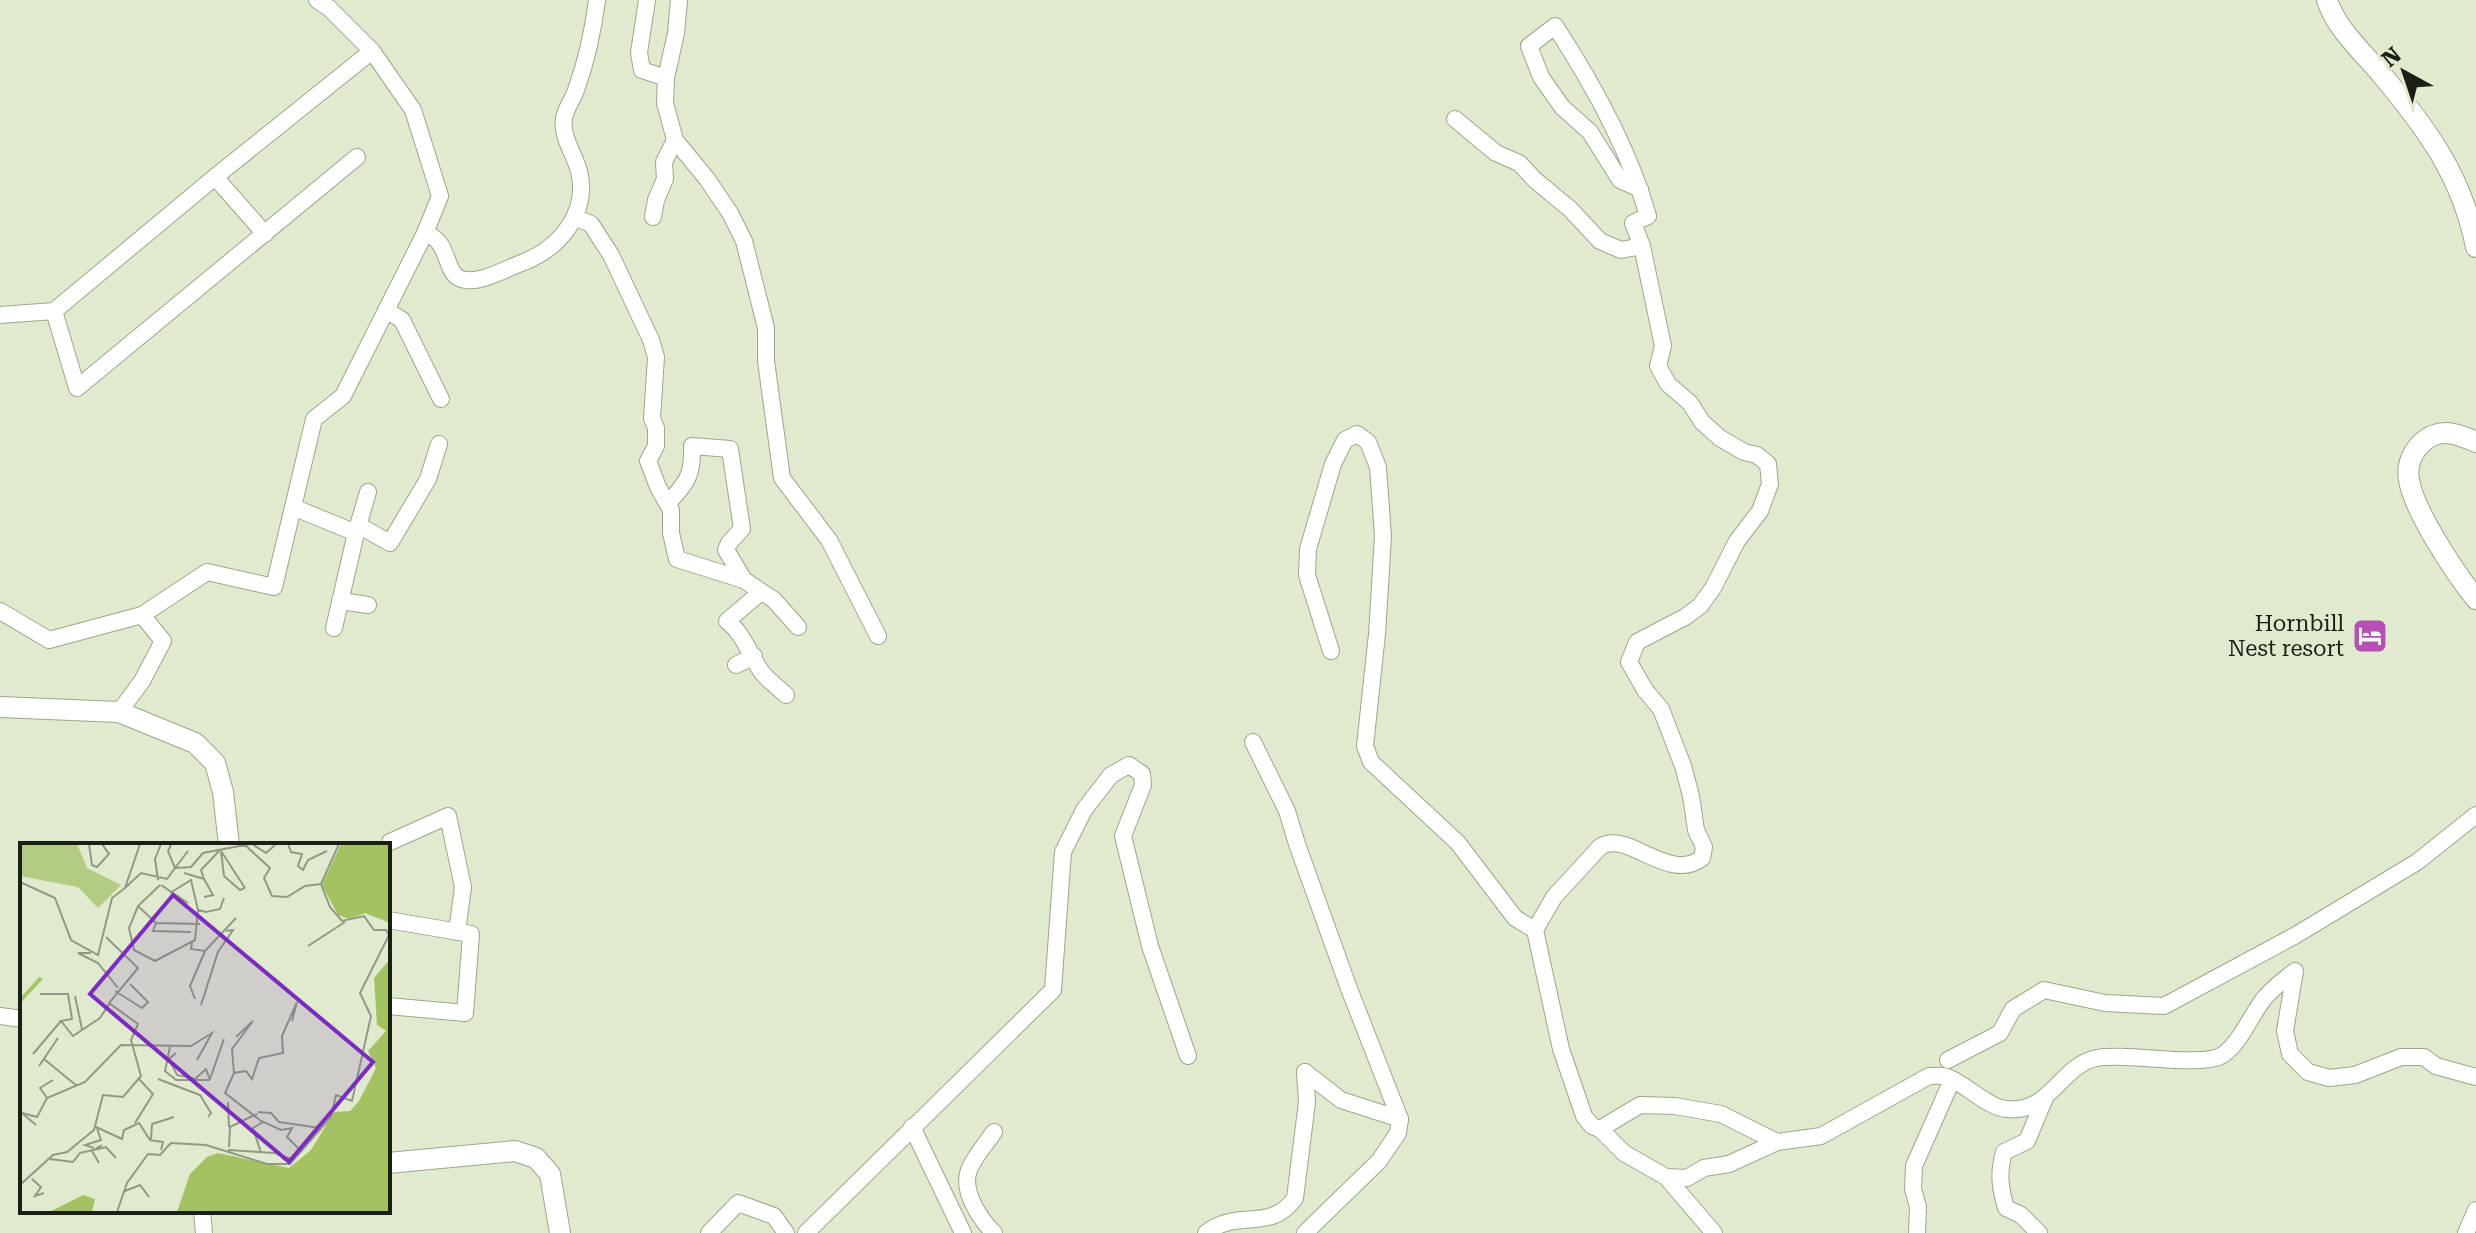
<svg xmlns="http://www.w3.org/2000/svg" width="2476" height="1233" font-family="'Roboto Serif',serif">
<style>
.lines{fill:none;stroke-linecap:round;stroke-linejoin:round}
.minor-casing{stroke:#9ca68b;stroke-width:18}
.major-casing{stroke:#9ca68b;stroke-width:22}
.minor{stroke:#fff;stroke-width:16}
.major{stroke:#fff;stroke-width:20}
.labels{text-anchor:middle;stroke-width:7;stroke-linejoin:round;paint-order:stroke}
.poi-label{font-size:22px;fill:#1b1f15;stroke:#e0eace;text-anchor:end}
.inset-river{fill:none;stroke:#a5c262;stroke-width:4}
.inset-road{fill:none;stroke:#919984;stroke-width:2}
.view{fill:#7b2cbf;fill-opacity:0.15;stroke:#7b2cbf;stroke-width:4}
.inset-edge{fill:none;stroke:#1b1f15;stroke-width:4}
</style>
<rect width="100%" height="100%" fill="#e0eace"/>
<g class="lines">
<defs>
<g id="minor">
<polyline points="647,0 639,53 642,70 666,78"/>
<polyline points="679,0 676,33 666,78 665,103 675,140 707,179 730,213 744,241 766,328 766,361 782,478 829,540 878,636"/>
<polyline points="1455,119 1496,153 1519,163 1535,180 1570,209 1600,241 1621,250 1642,246"/>
<polyline points="215,177 265,234"/>
<path d="M 1640,189 L 1620,180 L 1590,132 L 1562,107 L 1541,77 L 1529,46 L 1555,26 C 1593,84 1629,149 1648,216 L 1633,223 L 1642,246 L 1663,346 L 1658,366 L 1668,384 L 1690,403 L 1702,422 L 1720,438 L 1744,452 L 1757,455 L 1768,464 L 1770,484 L 1760,511 L 1737,541 L 1713,588 L 1700,606 L 1685,617 L 1637,642 L 1629,662 L 1645,690 L 1661,709 L 1683,766 L 1691,796 L 1696,830 L 1704,847 L 1702,858 C 1668,884 1628,829 1600,847 L 1554,897 L 1535,930 L 1561,1049 L 1584,1116 L 1592,1126 L 1600,1129 L 1640,1105 L 1675,1106 L 1721,1114 L 1777,1142 L 1821,1136 L 1929,1076 C 1935,1076 1942,1075 1947,1077 C 1966,1084 1987,1107 2006,1109 C 2051,1114 2060,1065 2097,1058 C 2127,1052 2205,1069 2224,1054 C 2241,1041 2250,1017 2263,1000 C 2271,989 2284,980 2295,971 L 2285,1031 L 2290,1054 L 2308,1072 L 2329,1078 L 2355,1075 L 2401,1057 L 2424,1057 L 2436,1066 L 2476,1077"/>
<polyline points="653,217 656,200 665,179 664,162 675,140"/>
<polyline points="576,218 591,224 611,255 651,340 656,357 652,418 656,428 656,446 648,461 658,487 671,510 671,533 677,559 744,580 774,600 798,627"/>
<path d="M 425,233 C 453,242 442,278 466,280 C 484,282 507,268 524,262 C 561,247 589,212 579,171 C 574,153 561,137 564,118 C 566,108 573,99 576,90 C 587,60 593,31 597,0"/>
<polyline points="386,310 402,320 441,399"/>
<polyline points="54,311 77,388 357,157"/>
<polyline points="0,315 54,311 215,177 372,51"/>
<path d="M 668,503 C 687,483 693,475 692,446 L 730,449 L 742,529 L 729,543 L 726,550 L 744,580"/>
<polyline points="293,507 356,533 334,628"/>
<polyline points="358,525 390,543 428,479 439,444"/>
<polyline points="356,533 368,492"/>
<path d="M 761,592 L 727,621 C 744,634 749,654 761,671 C 767,680 778,687 786,695"/>
<polyline points="340,601 368,605"/>
<polyline points="0,611 49,640 142,615 207,572 274,587 314,419 343,396 425,233 440,196 413,110 372,51 329,8 317,0"/>
<polyline points="1331,651 1307,575 1308,549 1333,464 1345,440 1357,434 1368,442 1378,467 1383,536 1377,634 1365,746 1371,762 1458,843 1515,918 1535,930"/>
<polyline points="736,665 754,656"/>
<polyline points="119,712 142,681 163,641 142,615"/>
<polyline points="1253,742 1287,811 1297,844 1348,986 1400,1119 1398,1133 1379,1161 1305,1233"/>
<polyline points="390,842 448,816 463,887 457,932"/>
<polyline points="388,920 471,934 465,1013 388,1006"/>
<polyline points="0,1016 22,1019"/>
<polyline points="1948,1060 2000,1033 2013,1009 2044,990 2105,1003 2164,1006 2296,935 2417,862 2476,815"/>
<polyline points="1305,1072 1341,1100 1400,1119"/>
<polyline points="912,1127 963,1233"/>
<polyline points="1600,1129 1624,1153 1666,1177 1687,1178 1704,1168 1729,1164 1777,1142"/>
<polyline points="1666,1177 1714,1233"/>
<polyline points="202,1211 204,1233"/>
<polyline points="709,1233 738,1203 774,1216 786,1233"/>
<polyline points="806,1233 1053,990 1063,852 1084,810 1111,775 1129,765 1142,774 1143,785 1123,836 1150,946 1188,1056"/>
<path d="M 994,1233 C 980,1219 961,1191 969,1170 C 974,1157 986,1144 994,1132"/>
<path d="M 1206,1233 C 1237,1208 1271,1233 1295,1198 L 1307,1102 L 1305,1072"/>
<polyline points="1917,1233 1918,1207 1913,1189 1914,1166 1952,1080"/>
<path d="M 2039,1233 L 2021,1215 L 2006,1208 C 2000,1188 1998,1173 2004,1152 L 2027,1141 L 2045,1098"/>
<polyline points="2466,1233 2476,1210"/>
</g>
<g id="major">
<path d="M 2327,0 C 2337,30 2362,51 2382,75 C 2427,129 2462,176 2476,247"/>
<path d="M 2476,442 C 2458,434 2441,427 2424,441 C 2413,450 2406,465 2409,480 C 2414,511 2455,573 2476,599"/>
<polyline points="0,707 119,712 195,743 215,763 223,792 229,845"/>
<polyline points="388,1163 515,1151 536,1158 550,1174 560,1233"/>
</g>
</defs>
<!-- minor casing -->
<use href="#minor" class="minor-casing"/>
<!-- major casing -->
<use href="#major" class="major-casing"/>
<!-- minor -->
<use href="#minor" class="minor"/>
<!-- major -->
<use href="#major" class="major"/>
</g>
<!-- icons -->
<defs>
<symbol id="hotel-square" viewBox="-11 -11 22 22"><rect x="-9" y="-9" width="18" height="18" rx="4" fill="#b650b5" stroke="#e0eace"/><path d="M-6-4.5h1.5V1H6V5H4.5V3h-9V5H-6ZM-4 0a1.8 1.8 0 1 1 3.6 0ZM.5 0V-2.5h3Q6-2.5 6 0Z" fill="#fff"/></symbol>
</defs>
<g fill-rule="evenodd">
<use href="#hotel-square" x="2350" y="616" width="40" height="40"/>
</g>
<g class="labels">
<!-- poi labels -->
<g class="poi-label">
<text x="2344" y="631">Hornbill<tspan x="2344" dy="25">Nest resort</tspan></text>
</g>
</g>
<!-- overview -->
<g transform="translate(20 843)">
<rect width="370" height="370" fill="#e0eace"/>
<path d="M 0,1 L 57,1 L 67,25 L 101,42 L 78,65 L 58,44 L 0,33 Z" fill="#b3cc81"/>
<path d="M 321,1 L 370,1 L 370,80 L 345,70 L 329,76 L 318,72 L 302,42 ZM 370,116 L 370,369 L 157,369 L 170,331 L 187,314 L 198,310 L 269,325 L 291,307 L 314,269 L 330,268 L 339,258 L 356,225 L 348,208 L 366,188 L 357,182 L 354,135 ZM 63,352 L 75,356 L 72,369 L 29,369 Z" fill="#a5c262"/>
<path class="inset-river" d="M 0,158 L 21,135"/>
<path class="inset-road" d="M 69,1 L 72,22 L 77,24 L 89,11 L 82,1M 232,1 L 246,10 L 255,2M 268,1 L 271,9 L 282,11 L 278,23 L 283,27 L 288,17 L 307,8M 151,2 L 148,8 L 155,25 L 168,8M 225,2 L 250,25 L 244,35 L 252,53 L 267,54 L 285,43 L 301,41M 201,8 L 204,33 L 220,47 L 225,45M 201,8 L 225,45M 164,30 L 184,36 L 181,27 L 199,8M 138,37 L 135,16 L 141,1M 0,39 L 35,55 L 51,97 L 78,112 L 92,55 L 105,45 L 120,1M 140,42 L 118,63 L 109,85 L 114,107 L 135,118 L 175,97 L 178,67M 141,42 L 168,60M 106,44 L 121,30 L 147,36 L 155,25 L 171,24 L 183,10 L 230,1M 150,50 L 171,37 L 178,67 L 186,69 L 200,66 L 204,55M 184,54 L 193,52 L 184,36M 118,63 L 136,80 L 180,81M 136,80 L 133,88 L 171,89M 172,100 L 171,106 L 185,108 L 216,75M 288,103 L 325,79M 71,110 L 58,110 L 78,120 L 98,145M 95,148 L 122,165 L 128,159 L 110,141M 20,151 L 48,151 L 52,176 L 41,178 L 53,193 L 80,175 L 89,161M 55,153 L 62,186M 175,156 L 170,143 L 185,108M 181,162 L 198,109 L 213,87 L 206,88M 272,178 L 277,159 L 262,193 L 263,210 L 239,215 L 232,236 L 226,228 L 214,230 L 205,250 L 241,278 L 261,287 L 272,285 L 267,294 L 282,309M 150,204 L 145,228 L 156,237 L 190,237M 156,210 L 149,216 L 157,232 L 175,236 L 186,226 L 190,237M 13,211 L 41,178M 24,216 L 57,243M 19,223 L 38,195M 214,230 L 212,206 L 233,178 L 216,194M 138,236 L 180,252 L 191,270 L 188,274M 190,236 L 204,196M 27,255 L 20,245 L 33,237M 208,259 L 209,284M 238,269 L 251,270 L 259,279 L 300,285M 115,280 L 133,251 L 119,236M 16,282 L 2,270 L 17,274 L 27,255 L 65,239 L 101,202 L 171,203 L 192,190 L 177,217M 76,284 L 102,296 L 104,287 L 119,280 L 130,297 L 143,299 L 141,307M 131,296 L 132,281 L 154,274M 209,304 L 210,284 L 237,271M 74,305 L 65,302 L 81,297 L 77,285M 208,307 L 255,310 L 271,316M 241,310 L 233,285 L 243,279M 30,316 L 53,319 L 60,310 L 86,304 L 96,315M 79,320 L 72,308 L 82,302M 12,336 L 21,344 L 15,353 L 24,350M 0,342 L 33,312 L 47,309 L 74,287 L 83,252 L 103,254 L 121,233 L 111,197 L 118,181 L 89,160 L 118,125 L 86,94M 105,348 L 120,342 L 129,354M 97,369 L 107,340 L 128,311 L 140,312 L 151,300 L 186,302 L 247,321 L 270,321 L 311,274 L 316,252 L 332,258 L 351,173 L 340,150 L 369,92 L 366,87 L 354,87 L 344,73 L 322,78 L 310,64 L 301,41 L 319,1"/>
<path class="view" d="M 153,52 L 353,219 L 269,319 L 70,151 Z"/>
<rect width="370" height="370" class="inset-edge"/>
</g>
<!-- north arrow -->
<g transform="translate(2404 72) rotate(320)" stroke="#e0eace" stroke-width="6" paint-order="stroke">
<path d="M0-6L14 30L0 20L-14 30Z" fill="#1b1f15"/>
<text y="-12" font-size="22" font-weight="bold" text-anchor="middle" fill="#1b1f15">N</text>
</g>
</svg>
